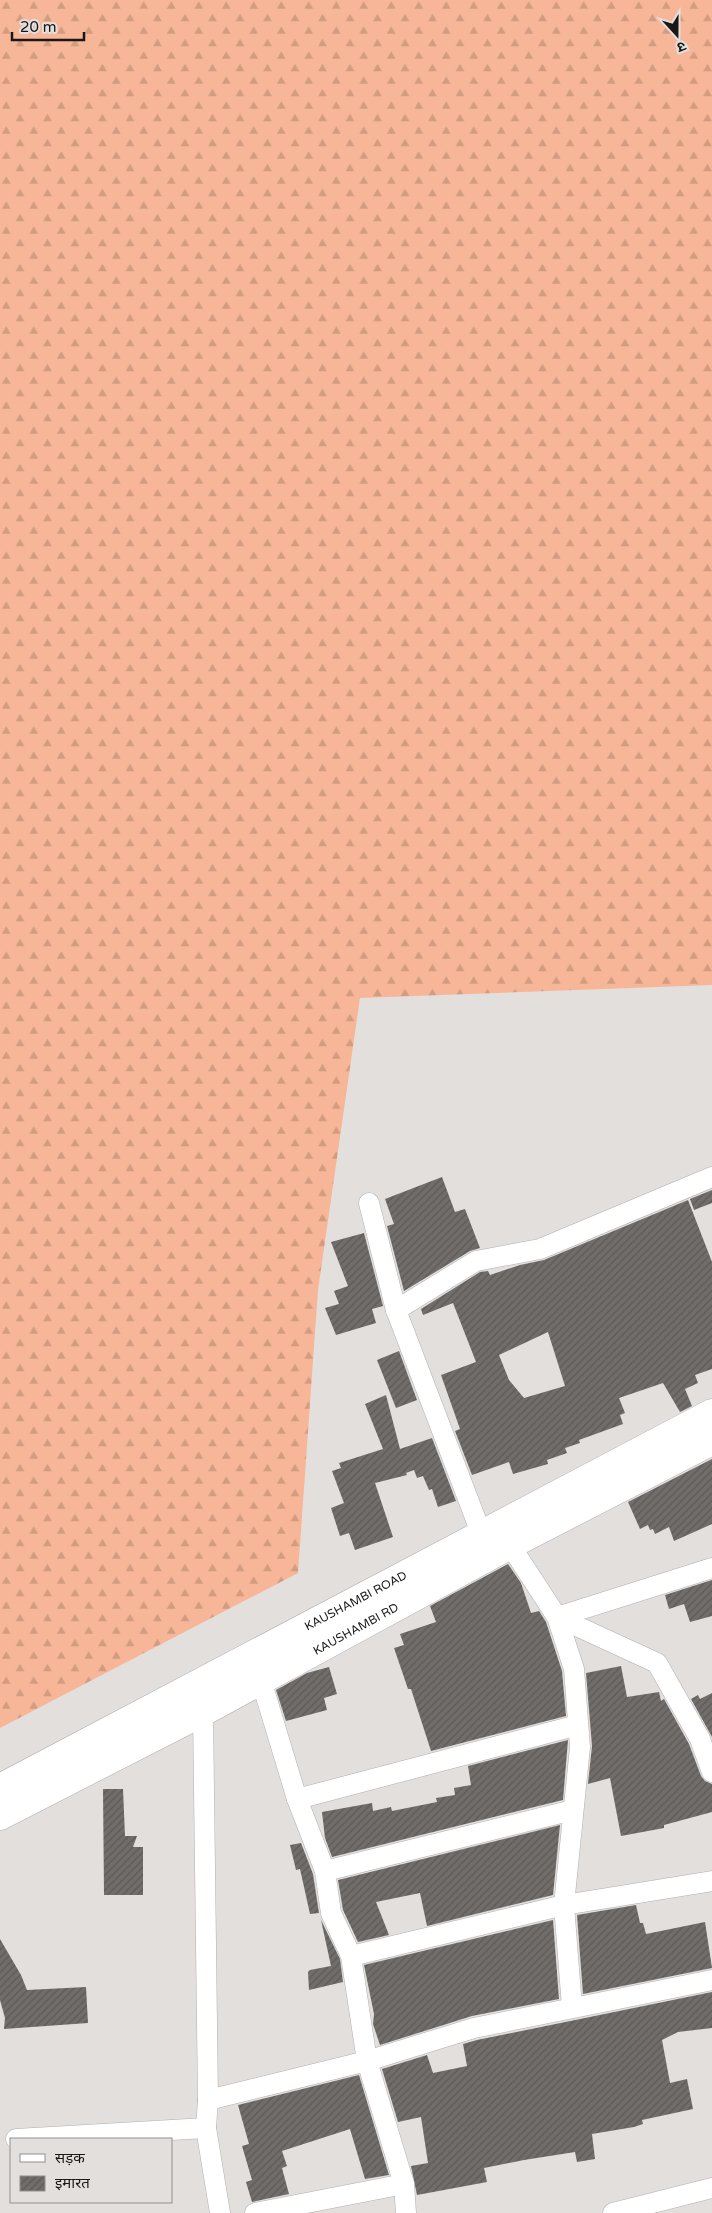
<svg xmlns="http://www.w3.org/2000/svg" width="712" height="2213" font-family="'Varela Round','Noto Sans Devanagari',sans-serif">
<style>
.forest{fill:url(#forest-firs)}
.building{fill:url(#building-hatch);fill-rule:evenodd}
.lines{fill:none;stroke-linecap:round;stroke-linejoin:round}
.street-casing{stroke:#b3aeac;stroke-width:21}
.secondary-casing{stroke:#b3aeac;stroke-width:29}
.street{stroke:#fff;stroke-width:20}
.secondary{stroke:#fff;stroke-width:28}
.labels{text-anchor:middle;stroke-width:4;stroke-linejoin:round;paint-order:stroke}
.street-label{font-size:12px;fill:#191817;stroke:#e3dfdd}
</style>
<defs>
<pattern id="forest-firs" width="22" height="20" patternUnits="userSpaceOnUse" patternTransform="scale(1.25)"><rect width="22" height="20" fill="#f7b697"/><path d="M5 1l3.5 6h-7zM16 11l3.5 6h-7z" fill="#d39c81"/></pattern>
<pattern id="building-hatch" width="6" height="6" patternUnits="userSpaceOnUse" patternTransform="scale(1.25)"><rect width="6" height="6" fill="#716d6b"/><path d="M-1 1l2-2M0 6l6-6M5 7l2-2" fill="none" stroke="#5c5957"/></pattern>
</defs>
<rect width="100%" height="100%" fill="#e3dfdd"/>
<!-- forest -->
<polygon class="forest" points="0,0 712,0 712,985 360,998 318,1290 298,1573 0,1728"/>
<!-- building -->
<g class="building">
<polygon points="442,1177 455,1212 465,1209 480,1248 470,1251 404,1291 387,1226 394,1224 385,1199"/>
<polygon points="712,1190 712,1203 694,1210 690,1199"/>
<path d="M 688,1200 L 712,1262 L 712,1369 L 695,1375 L 698,1383 L 685,1389 L 692,1406 L 680,1412 L 663,1383 L 619,1398 L 625,1413 L 620,1415 L 623,1424 L 579,1440 L 580,1443 L 565,1448 L 567,1453 L 547,1460 L 548,1464 L 513,1474 L 509,1462 L 472,1475 L 455,1431 L 460,1429 L 441,1375 L 476,1362 L 453,1303 L 423,1315 L 421,1309 L 480,1272 L 488,1271 L 490,1275 L 520,1265 L 544,1260 ZM 548,1332 L 565,1386 L 524,1398 L 509,1380 L 499,1355 Z"/>
<polygon points="364,1233 383,1306 372,1309 376,1323 336,1335 325,1308 339,1304 334,1291 348,1286 331,1242"/>
<polygon points="399,1351 417,1400 396,1408 377,1360"/>
<polygon points="386,1395 400,1449 432,1438 456,1501 438,1507 432,1489 429,1490 423,1476 417,1478 414,1470 406,1473 407,1475 375,1483 393,1537 355,1550 349,1533 340,1536 331,1508 344,1503 332,1471 341,1468 339,1463 383,1449 365,1404"/>
<polygon points="712,1459 712,1524 674,1541 669,1527 655,1534 653,1529 650,1530 648,1525 640,1529 628,1502"/>
<polygon points="508,1564 521,1583 531,1613 539,1611 546,1622 562,1671 566,1716 431,1751 411,1689 408,1689 394,1648 404,1645 400,1634 436,1622 430,1606"/>
<polygon points="712,1580 712,1616 690,1622 684,1604 669,1609 665,1595"/>
<polygon points="621,1666 627,1697 659,1692 661,1701 664,1699 689,1744 701,1776 705,1781 712,1784 712,1812 664,1825 664,1828 621,1836 610,1778 588,1784 592,1746 586,1673"/>
<polygon points="329,1667 337,1694 324,1698 327,1710 286,1721 276,1690 307,1673"/>
<polygon points="712,1693 712,1737 691,1699 698,1695 700,1699"/>
<polygon points="568,1740 563,1800 332,1857 325,1838 322,1812 372,1803 373,1811 391,1807 392,1811 437,1802 436,1798 455,1795 454,1788 471,1785 468,1766"/>
<polygon points="103,1789 123,1789 125,1836 137,1836 133,1847 143,1847 143,1895 104,1895"/>
<polygon points="560,1825 553,1895 427,1926 420,1893 376,1902 389,1935 358,1942 343,1910 338,1880"/>
<polygon points="301,1843 313,1874 319,1913 310,1914 300,1869 296,1870 290,1845"/>
<polygon points="636,1905 640,1923 643,1923 646,1934 705,1922 712,1968 583,1994 577,1915"/>
<polygon points="321,1920 340,1959 343,1982 309,1990 308,1972 310,1970 331,1966"/>
<polygon points="553,1920 559,1999 472,2016 380,2045 373,2024 374,2014 364,1965"/>
<polygon points="0,1939 21,1975 27,1990 86,1987 88,2023 4,2029 5,2018 0,2000"/>
<polygon points="712,1992 712,2028 678,2032 662,2040 670,2083 687,2079 693,2109 642,2120 643,2124 634,2127 592,2134 595,2159 577,2162 575,2152 524,2160 484,2168 487,2182 417,2195 411,2166 428,2163 421,2117 398,2122 382,2069 427,2055 433,2073 467,2066 463,2044 477,2040"/>
<polygon points="359,2075 389,2175 365,2179 350,2129 282,2151 287,2166 282,2168 289,2194 252,2202 246,2182 252,2180 242,2146 249,2144 238,2105"/>
</g>
<g class="lines">
<defs>
<g id="street">
<polyline points="369,1203 396,1310 481,1533"/>
<polyline points="396,1310 476,1261 540,1249 712,1177"/>
<polyline points="510,1545 557,1617 574,1669 580,1747 564,1905 572,2007"/>
<polyline points="557,1617 657,1663 700,1739 712,1772"/>
<polyline points="557,1617 712,1568"/>
<polyline points="261,1680 297,1799 325,1871 331,1913 351,1956 367,2061 404,2184 406,2213"/>
<polyline points="203,1712 208,2100 206,2128 220,2213"/>
<polyline points="297,1799 578,1725"/>
<polyline points="325,1871 573,1810"/>
<polyline points="351,1956 564,1905 712,1881"/>
<polyline points="208,2100 367,2061 474,2028 712,1980"/>
<polyline points="16,2139 206,2128"/>
<polyline points="255,2213 404,2184"/>
<polyline points="613,2213 712,2188"/>
</g>
<g id="secondary">
<path id="s1" d="M 0,1788 L 712,1413"/>
<path id="s2" d="M 0,1816 L 203,1712 L 510,1545 L 712,1441"/>
</g>
</defs>
<!-- street casing -->
<use href="#street" class="street-casing"/>
<!-- secondary casing -->
<use href="#secondary" class="secondary-casing"/>
<!-- street -->
<use href="#street" class="street"/>
<!-- secondary -->
<use href="#secondary" class="secondary"/>
</g>
<g class="labels">
<!-- street labels -->
<g class="street-label">
<text dy="4" stroke="none"><textPath href="#s1" startOffset="402">KAUSHAMBI ROAD</textPath></text>
<text dy="4" stroke="none"><textPath href="#s2" startOffset="402">KAUSHAMBI RD</textPath></text>
</g>
</g>
<!-- legend -->
<rect x="10" y="2138" width="162" height="65" fill="#e3dfdd" stroke="#928f8e"/>
<rect x="20" y="2154" width="25" height="8" fill="#ffffff" stroke="#928f8e"/>
<text x="55" y="2163" font-size="15" fill="#191817">सड़क</text>
<rect x="20" y="2176" width="25" height="15" fill="url(#building-hatch)" stroke="#928f8e"/>
<text x="55" y="2188" font-size="15" fill="#191817">इमारत</text>
<!-- north arrow -->
<g transform="translate(677 35) rotate(159)" stroke="#e3dfdd" stroke-width="4" paint-order="stroke">
<path d="M0-4L9 19L0 12L-9 19Z" fill="#191817"/>
<text y="-8" font-size="14" font-weight="bold" text-anchor="middle" fill="#191817">उ</text>
</g>
<!-- scale -->
<path d="M12 32v8h72v-8" fill="none" stroke="#191817" stroke-width="2.5"/>
<text x="20" y="32" font-size="15" fill="#191817" stroke="#e3dfdd" stroke-width="4" paint-order="stroke">20 m</text>
</svg>
